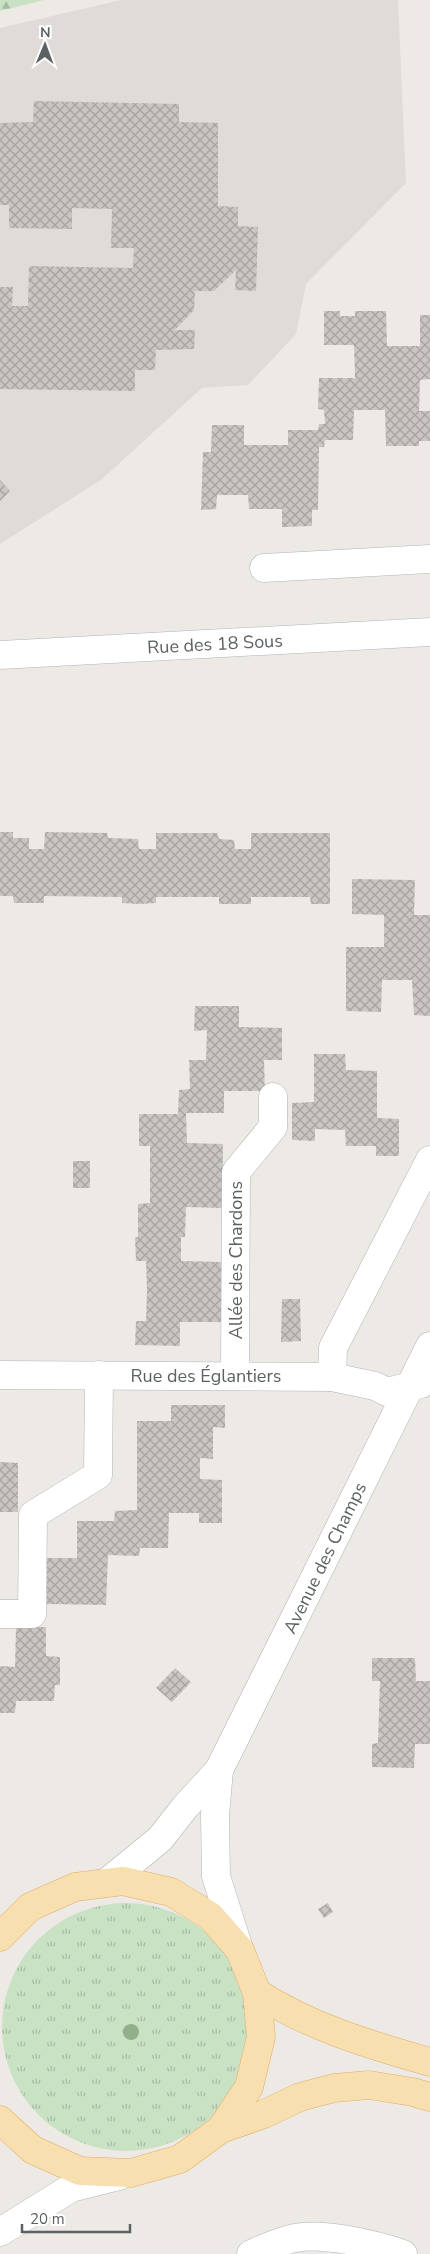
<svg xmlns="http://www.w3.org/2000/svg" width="430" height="2254" font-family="'Nunito Sans',sans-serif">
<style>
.education{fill:#e0dbd6}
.grass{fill:url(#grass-tufts)}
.forest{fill:url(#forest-firs)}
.building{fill:url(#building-cross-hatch)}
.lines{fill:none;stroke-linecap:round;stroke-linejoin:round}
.minor-casing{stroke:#b0b3b5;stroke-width:29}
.major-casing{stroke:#e3ac68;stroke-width:29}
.minor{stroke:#fff;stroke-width:28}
.major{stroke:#f7dfb0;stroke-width:28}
.tree{fill:#91b089}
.labels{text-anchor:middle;stroke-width:4;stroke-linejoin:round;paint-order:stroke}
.street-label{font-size:18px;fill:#5c6163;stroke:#fff}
</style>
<defs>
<pattern id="grass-tufts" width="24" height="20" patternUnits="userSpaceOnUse" patternTransform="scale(1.25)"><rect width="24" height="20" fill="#c9e2c4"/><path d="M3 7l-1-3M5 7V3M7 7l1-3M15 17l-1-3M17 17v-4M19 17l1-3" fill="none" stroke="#a6bba3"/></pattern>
<pattern id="forest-firs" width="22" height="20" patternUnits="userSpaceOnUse" patternTransform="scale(1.25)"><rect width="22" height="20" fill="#c9e2c4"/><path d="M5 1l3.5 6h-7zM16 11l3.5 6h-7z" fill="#a6bba3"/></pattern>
<pattern id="building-cross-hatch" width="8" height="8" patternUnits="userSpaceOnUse" patternTransform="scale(1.25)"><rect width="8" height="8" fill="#c9c5c1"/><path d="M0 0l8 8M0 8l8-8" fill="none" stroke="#a6a3a0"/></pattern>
</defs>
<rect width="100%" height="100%" fill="#edeae5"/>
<!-- education -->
<polygon class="education" points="121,0 398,0 406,183 306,284 296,334 248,385 202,388 101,480 0,544 0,28"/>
<!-- grass -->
<circle class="grass" cx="126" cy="2027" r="124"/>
<!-- forest -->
<polygon class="forest" points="0,0 44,0 0,11"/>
<!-- building -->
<g class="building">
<polygon points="34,101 179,104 179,122 218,123 218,206 238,207 238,226 258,227 256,291 235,290 236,270 214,291 195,291 194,310 175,330 195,330 194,349 156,350 155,370 135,370 135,391 0,389 0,287 13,287 12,306 28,306 29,266 133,268 134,248 111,248 112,209 72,208 72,229 9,228 9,205 0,205 0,123 33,122"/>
<polygon points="324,311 340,311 340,316 355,316 355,311 386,311 387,346 420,346 420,315 430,315 430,379 420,380 419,411 430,411 430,441 419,441 419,446 386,446 385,410 354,410 353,440 325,440 324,447 319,447 318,510 312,510 312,526 282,527 282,509 249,509 248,495 217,495 216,509 201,510 203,452 211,452 212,425 244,425 244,445 288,445 288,430 318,430 319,424 325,424 324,410 318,409 319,378 355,378 354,345 324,345"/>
<polygon points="0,480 10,491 0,501"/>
<polygon points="0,832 13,832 13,838 29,838 29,849 44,849 45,832 107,833 108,838 138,839 139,849 156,849 156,833 217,833 219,839 234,840 235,849 251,849 251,833 330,833 330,904 311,904 310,897 251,897 251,904 219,904 219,897 156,897 156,903 139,904 122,903 122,897 44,896 44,903 14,903 13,896 0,896"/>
<polygon points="352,879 415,880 414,915 430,915 430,1016 414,1015 412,980 382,980 381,1012 346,1011 346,947 384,947 384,915 352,914"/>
<polygon points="195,1006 239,1006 239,1027 282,1028 282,1060 264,1060 265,1091 224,1091 224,1113 186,1113 187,1143 223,1144 222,1208 186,1207 185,1237 181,1237 181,1261 222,1262 221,1322 180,1322 180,1346 135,1345 136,1321 146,1321 147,1290 146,1261 136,1261 135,1237 138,1237 138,1204 150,1203 150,1146 139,1146 139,1114 178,1114 179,1090 190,1089 189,1060 206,1060 207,1030 194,1031"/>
<polygon points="314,1054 345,1054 346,1070 377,1071 377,1118 399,1119 399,1156 376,1156 376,1146 346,1146 345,1130 315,1129 315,1141 292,1140 292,1103 314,1102"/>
<rect x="73" y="1161" width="17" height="27"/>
<polygon points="282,1299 300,1299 301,1341 281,1342"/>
<polygon points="171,1405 225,1405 225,1428 213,1427 213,1459 200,1458 200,1479 222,1480 222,1523 199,1523 199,1513 169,1513 168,1548 140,1548 139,1556 108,1555 106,1605 47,1604 47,1558 77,1558 77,1521 114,1521 115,1511 137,1510 137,1421 171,1421"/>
<polygon points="0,1462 18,1463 18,1512 0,1512"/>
<polygon points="16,1627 46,1627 46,1656 60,1657 60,1685 55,1685 54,1701 16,1701 15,1713 0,1713 0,1666 15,1667"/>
<polygon points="372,1658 415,1658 416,1681 430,1681 430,1744 415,1744 414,1768 372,1767 372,1744 378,1743 380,1681 372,1681"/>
<polygon points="175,1668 191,1682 172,1702 156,1688"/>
<polygon points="328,1903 333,1912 324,1918 318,1909"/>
</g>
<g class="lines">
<defs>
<g id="minor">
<polyline points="264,568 430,559"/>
<polyline points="0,655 430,632"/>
<polyline points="0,1375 332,1377 375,1386 387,1392 421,1384"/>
<polyline points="235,1376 236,1172 273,1127 273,1097"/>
<polyline points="332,1377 333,1348 430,1160"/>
<polyline points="0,1614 32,1614 33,1515 98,1475 99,1375"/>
<polyline points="219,1770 215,1815 216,1876 239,1949"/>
<polyline points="106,1883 160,1839 185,1807 219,1770 430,1346"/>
<polyline points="0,2232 71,2188 119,2176"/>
<path d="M 251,2254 C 265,2248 280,2241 295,2238 C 324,2232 376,2245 403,2254"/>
</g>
<g id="major">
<polyline points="0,1937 30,1907 75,1887 123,1881 171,1892 210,1916 240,1950 257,1993 261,2037 249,2087 221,2129"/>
<path d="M 257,1993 C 310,2027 370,2045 430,2062"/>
<polyline points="0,2120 33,2150 80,2171 131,2173 180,2159 221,2129 264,2114 300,2097 334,2088 369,2085 413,2092 430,2097"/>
</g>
</defs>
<!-- minor casing -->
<use href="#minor" class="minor-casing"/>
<!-- major casing -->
<use href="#major" class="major-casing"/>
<!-- minor -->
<use href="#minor" class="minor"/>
<!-- major -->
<use href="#major" class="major"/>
</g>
<!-- trees -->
<circle class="tree" cx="131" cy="2032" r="8"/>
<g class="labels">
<!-- street labels -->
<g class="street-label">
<text transform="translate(215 644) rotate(-3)" y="6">Rue des 18 Sous</text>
<text transform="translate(236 1260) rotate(-90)" y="6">Allée des Chardons</text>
<text x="206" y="1382">Rue des Églantiers</text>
<text transform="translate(325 1558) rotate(-64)" y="6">Avenue des Champs</text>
</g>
</g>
<!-- north arrow -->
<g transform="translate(45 45) rotate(1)" stroke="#ffffff" stroke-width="4" paint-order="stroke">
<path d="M0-4L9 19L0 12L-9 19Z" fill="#5c6163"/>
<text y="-8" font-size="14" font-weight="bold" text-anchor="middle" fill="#5c6163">N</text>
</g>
<!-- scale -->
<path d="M22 2224v8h108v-8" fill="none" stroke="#5c6163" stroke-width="2.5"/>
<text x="30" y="2224" font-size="15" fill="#5c6163" stroke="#ffffff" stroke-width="4" paint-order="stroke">20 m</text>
</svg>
